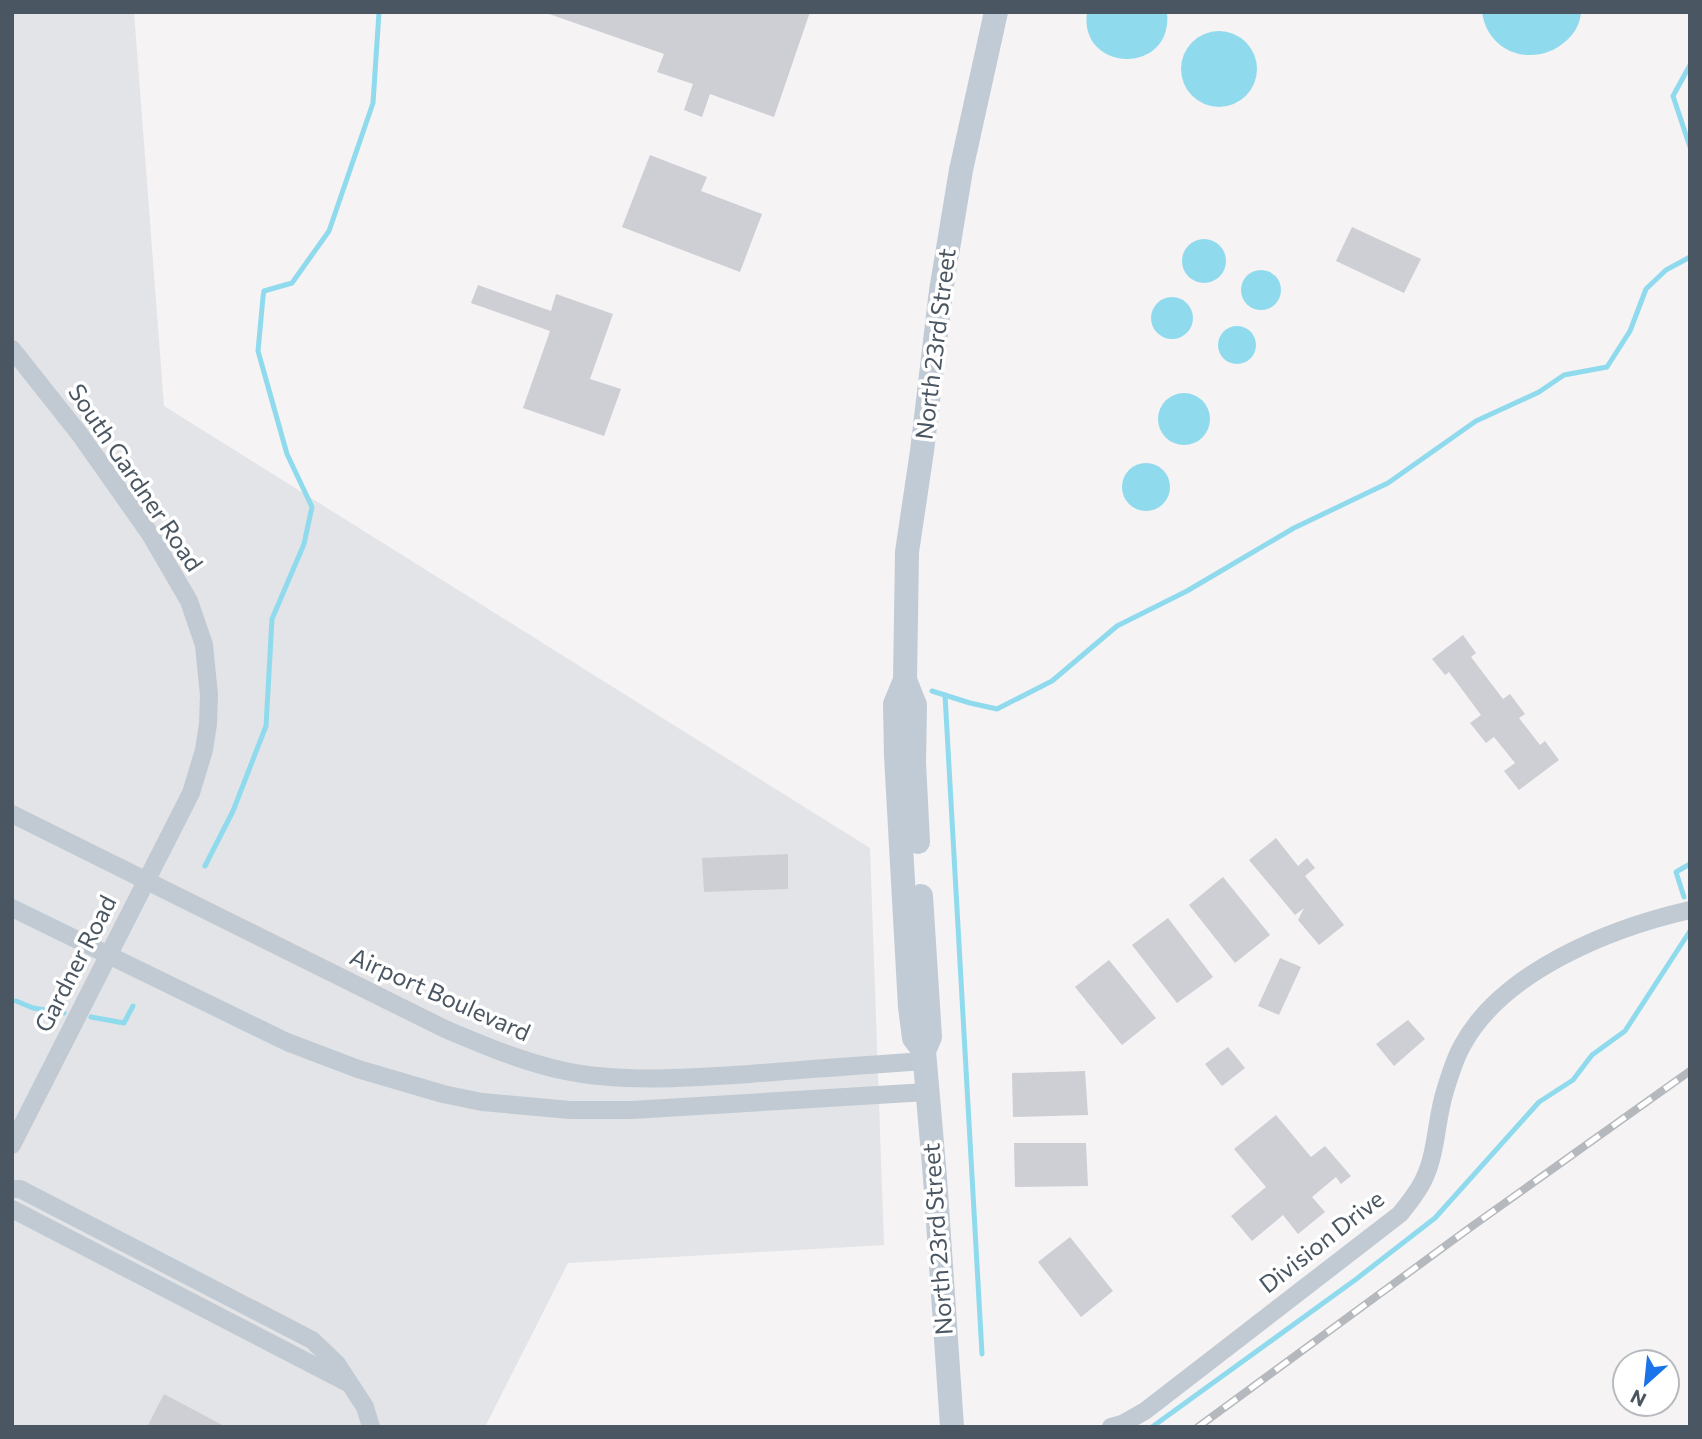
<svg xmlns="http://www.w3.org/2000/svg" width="1702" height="1439" font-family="Commissioner,sans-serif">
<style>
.airport{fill:#e2e4e7}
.water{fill:#90daee}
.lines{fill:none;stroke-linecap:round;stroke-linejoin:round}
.stream{stroke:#90daee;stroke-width:5}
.building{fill:#cdcfd5}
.street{stroke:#c1cad2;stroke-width:18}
.secondary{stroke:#c1cbd6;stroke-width:24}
.rail-casing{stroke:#b5b8bd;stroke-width:8}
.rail{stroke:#fff;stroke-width:5;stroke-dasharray:16;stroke-linecap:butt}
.labels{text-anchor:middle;stroke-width:7;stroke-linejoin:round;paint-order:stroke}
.street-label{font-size:24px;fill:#4a5661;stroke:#fff}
</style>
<rect width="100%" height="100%" fill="#f5f3f3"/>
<!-- airport -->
<polygon class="airport" points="12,12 134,12 164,406 870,848 884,1245 568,1263 485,1427 12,1427"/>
<!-- water -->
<g class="water">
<path d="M 1087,12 L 1167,12 C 1174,76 1078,73 1087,12 Z"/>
<path d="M 1482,12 L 1581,12 C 1580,24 1575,33 1566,41 C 1536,68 1488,55 1482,12 Z"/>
<circle cx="1219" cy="69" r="38"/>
<circle cx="1204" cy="261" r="22"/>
<circle cx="1261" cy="290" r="20"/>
<circle cx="1172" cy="318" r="21"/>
<circle cx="1237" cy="345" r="19"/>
<circle cx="1184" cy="419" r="26"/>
<circle cx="1146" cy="487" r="24"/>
</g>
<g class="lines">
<!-- stream -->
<g class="stream">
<polyline points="1690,65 1673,96 1690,147"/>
<polyline points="932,691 970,703 997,709 1052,681 1117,626 1187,591 1294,528 1388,483 1476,421 1539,392 1564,375 1607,367 1630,331 1646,289 1666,270 1690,257"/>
<polyline points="945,695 982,1354"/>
<polyline points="205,866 233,811 266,726 272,619 304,544 312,507 287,454 258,351 263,297 264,291 292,283 329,231 373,103 379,12"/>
<polyline points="1684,897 1676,872 1690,864"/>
<polyline points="16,1001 33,1008 64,1013"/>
<polyline points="91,1017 124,1023 133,1006"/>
<polyline points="1152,1427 1355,1280 1435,1218 1539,1102 1573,1080 1592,1055 1625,1031 1690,931"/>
</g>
</g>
<!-- building -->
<g class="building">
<polygon points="549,12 810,12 774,117 710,94 702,117 684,110 693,84 657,72 664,54 549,14"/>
<polygon points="650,155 707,177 701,191 762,214 740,272 622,227"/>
<polygon points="1352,227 1421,259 1404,293 1336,261"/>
<polygon points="478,285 551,311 556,294 613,314 590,379 621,389 604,436 523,408 550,331 471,303"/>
<polygon points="1463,635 1476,653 1471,657 1503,699 1510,694 1525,714 1519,718 1540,745 1545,741 1559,760 1519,790 1504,771 1515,763 1494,737 1486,743 1470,723 1481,715 1449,672 1445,675 1432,659"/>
<polygon points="1276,838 1298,866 1307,858 1315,868 1305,876 1344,925 1319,945 1298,920 1304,908 1295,915 1249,860"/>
<polygon points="788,854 788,889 704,892 702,858"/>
<polygon points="1223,877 1270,935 1235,963 1189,905"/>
<polygon points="1168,918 1213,977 1177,1003 1132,945"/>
<polygon points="1280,958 1301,967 1279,1015 1258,1006"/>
<polygon points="1109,960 1156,1018 1122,1045 1075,987"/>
<polygon points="1408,1020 1425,1039 1394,1066 1376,1044"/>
<polygon points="1228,1047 1245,1068 1222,1086 1205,1064"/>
<polygon points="1085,1071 1088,1115 1013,1117 1012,1073"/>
<polygon points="1276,1115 1311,1157 1325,1146 1351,1176 1341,1184 1336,1177 1312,1197 1325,1212 1298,1234 1283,1215 1252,1241 1231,1216 1266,1187 1234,1149"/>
<polygon points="1014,1143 1086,1143 1088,1186 1015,1187"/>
<polygon points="1070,1237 1113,1291 1081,1317 1038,1262"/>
<polygon points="164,1394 226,1427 147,1427"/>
</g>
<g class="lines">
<!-- street -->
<g class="street">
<polyline points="12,349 81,436 150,534 189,601 204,645 209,695 208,724 204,750 191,793 12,1145"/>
<path d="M 12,814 L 445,1029 C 485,1046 523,1062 565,1071 C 624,1083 691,1078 750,1074 C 809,1069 867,1065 925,1061"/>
<polyline points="12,908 287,1042 358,1069 443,1094 482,1102 570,1110 632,1110 927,1092"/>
<polyline points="12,1189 20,1189 312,1340 337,1364 365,1407 371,1427"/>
<polyline points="12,1209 348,1383"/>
<path d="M 1111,1427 L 1122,1424 L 1145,1411 L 1400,1214 C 1409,1203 1418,1192 1424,1179 C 1437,1152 1436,1119 1445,1091 C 1450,1075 1454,1060 1462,1046 C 1502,971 1611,928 1690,910"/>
</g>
<!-- secondary -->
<g class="secondary">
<polyline points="905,680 915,705 914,762 918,842"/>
<polyline points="921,896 930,1037 924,1051 935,1178 952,1427"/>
<polyline points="924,1051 914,1038 910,1007 896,756 895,704 905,680 907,552 922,451 941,291 961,170 996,12"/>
</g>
<defs>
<polyline id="rail" points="1198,1427 1471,1227 1690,1071"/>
</defs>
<!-- rail casing -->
<use href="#rail" class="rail-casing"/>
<!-- rail -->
<use href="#rail" class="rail"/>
</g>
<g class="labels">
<!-- street labels -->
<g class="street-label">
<text transform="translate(936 344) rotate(-83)" y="8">North 23rd Street</text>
<text transform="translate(135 478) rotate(56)" y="8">South Gardner Road</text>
<text transform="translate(76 964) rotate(-63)" y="8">Gardner Road</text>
<text transform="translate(440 995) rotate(24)" y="8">Airport Boulevard</text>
<text transform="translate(938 1239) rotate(-94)" y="8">North 23rd Street</text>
<text transform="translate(1322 1242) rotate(-38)" y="8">Division Drive</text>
</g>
</g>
<!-- border -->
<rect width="1702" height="1439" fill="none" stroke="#4a5661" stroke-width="28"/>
<!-- north arrow -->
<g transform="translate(1646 1383) rotate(207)"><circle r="33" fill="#ffffff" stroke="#b7bbc0" stroke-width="2"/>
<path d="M0-5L12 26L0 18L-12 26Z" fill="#1a73e8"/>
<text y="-10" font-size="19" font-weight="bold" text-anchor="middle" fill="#4a5661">N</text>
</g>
</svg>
